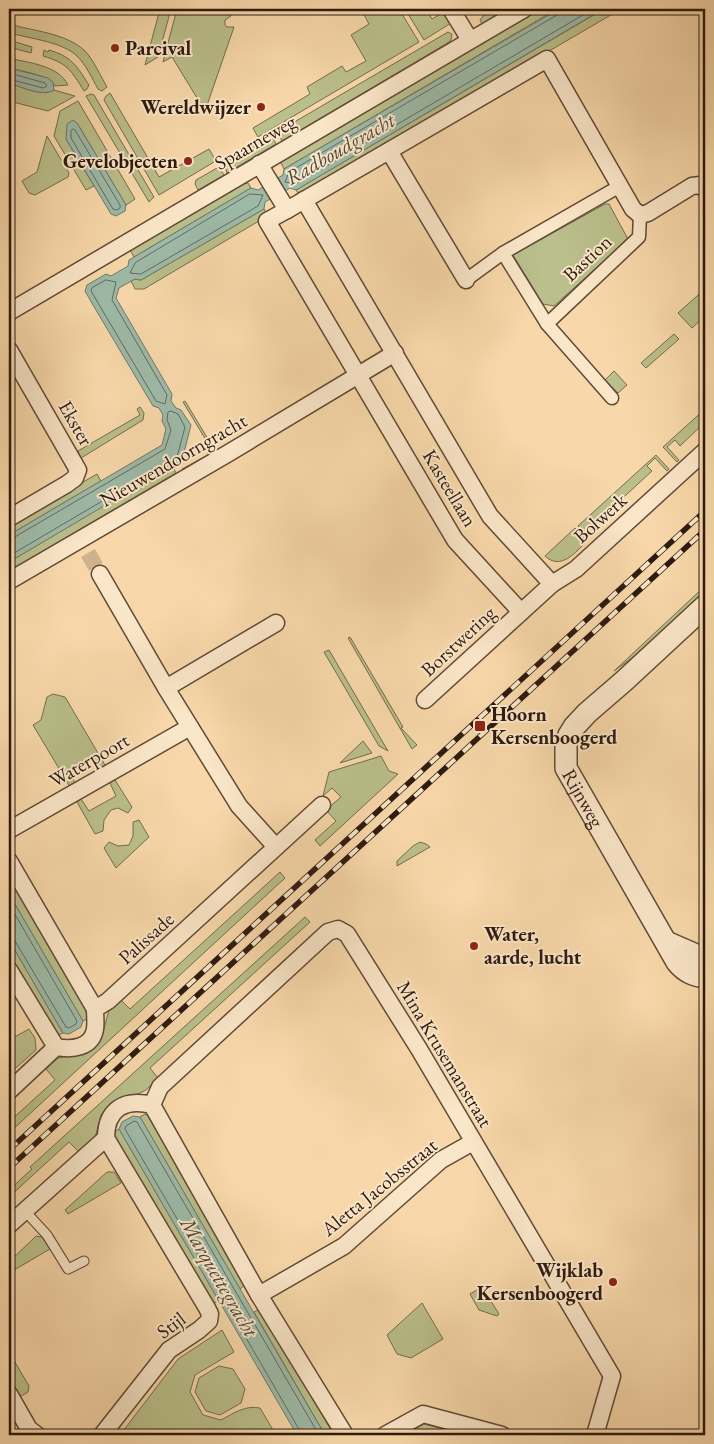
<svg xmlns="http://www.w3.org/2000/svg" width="714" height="1444" font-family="'EB Garamond',serif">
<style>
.green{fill:#babf8b;stroke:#746c4e}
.water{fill:#9dbaa8;stroke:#707a6b}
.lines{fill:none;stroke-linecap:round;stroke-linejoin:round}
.shore{stroke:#656a5c;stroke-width:1}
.minor-tunnel{stroke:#cfb28b;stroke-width:16;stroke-dasharray:16 8;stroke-linecap:butt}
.service-casing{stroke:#604a36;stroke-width:11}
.pedestrian-casing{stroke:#604a36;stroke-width:15}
.minor-casing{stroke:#604a36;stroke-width:19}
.tertiary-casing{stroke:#604a36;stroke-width:24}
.service{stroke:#fae6c8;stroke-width:9}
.pedestrian{stroke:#fae6c8;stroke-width:12}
.minor{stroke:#fae6c8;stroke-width:16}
.tertiary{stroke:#fae6c8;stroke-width:21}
.rail-casing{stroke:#2d1a10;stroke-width:5.5}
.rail{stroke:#fae6c8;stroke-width:4;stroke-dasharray:11;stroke-linecap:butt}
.poi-dot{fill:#8f2418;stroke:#fae6c8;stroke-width:2}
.labels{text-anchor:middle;stroke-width:4;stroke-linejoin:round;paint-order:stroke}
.poi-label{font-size:20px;font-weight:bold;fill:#2d1a10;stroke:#fae6c8;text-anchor:start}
.street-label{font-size:20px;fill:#2d1a10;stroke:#fae6c8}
.water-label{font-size:21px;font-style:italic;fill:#4f4a3e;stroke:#fae6c8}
</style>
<rect width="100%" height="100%" fill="#f8d8aa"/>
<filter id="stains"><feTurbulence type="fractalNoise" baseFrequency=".004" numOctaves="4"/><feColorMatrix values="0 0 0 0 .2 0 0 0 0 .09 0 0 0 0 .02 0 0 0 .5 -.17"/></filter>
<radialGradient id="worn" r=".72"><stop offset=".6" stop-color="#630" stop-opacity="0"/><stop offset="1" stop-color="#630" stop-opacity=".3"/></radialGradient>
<!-- green -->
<g class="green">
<polygon points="160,9 171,9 158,57 145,65"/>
<polygon points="177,9 231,9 231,16 225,20 225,25 227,27 234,27 205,111 172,57 163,62"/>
<polygon points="361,9 399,9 419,42 258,137 253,128 310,94 307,87 342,66 346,72 366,61 351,35 369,24"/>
<polygon points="405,9 426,9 432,19 444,12 451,23 424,40"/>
<polygon points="495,9 507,9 482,24 480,20 483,16"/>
<polygon points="541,9 557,9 284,169 281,163 284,160"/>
<polygon points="604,9 621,9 334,177 300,196 296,190"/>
<path d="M 9,24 C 33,31 66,33 85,51 C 93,59 101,77 107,87 L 102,91 L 98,89 C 92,78 86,65 77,56 C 63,42 28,38 9,33 Z"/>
<polygon points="448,32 452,34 451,40 446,44 282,141 278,134 279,131"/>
<polygon points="9,40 32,47 31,53 9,47"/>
<path d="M 44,50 L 48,52 L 49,50 C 72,57 76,65 89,85 L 87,89 L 84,91 C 71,70 67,63 43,56 Z"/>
<path d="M 9,58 C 29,63 58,65 68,85 L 55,86 C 50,75 20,71 9,68 Z"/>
<path d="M 9,83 C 22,87 42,97 54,90 L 75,96 L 48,111 L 9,101 Z"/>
<polygon points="110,93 159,177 209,149 215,159 214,162 159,195 104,100 106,96"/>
<polygon points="91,94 94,95 154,197 149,202 86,96"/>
<polygon points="78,101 135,199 126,205 77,123 66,139 94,186 86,190 54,136 60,111"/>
<polygon points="47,136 69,173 68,177 35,195 29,193 22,181 37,172"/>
<polygon points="270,137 273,138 276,144 227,173 225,167 225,162"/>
<polygon points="217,168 220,169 224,175 198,190 195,184 196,180"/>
<polygon points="248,183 251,188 134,257 130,250 243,184"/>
<polygon points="605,204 609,204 629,241 596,268 554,306 543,304 513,255"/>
<polygon points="264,209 267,214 264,218 144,289 135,289 131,281 135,279 141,280"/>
<polygon points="705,289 705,316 692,328 678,313"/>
<polygon points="674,334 679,339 646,368 641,363"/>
<polygon points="614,371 627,385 618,393 605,380"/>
<polygon points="185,401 211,444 210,456 183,472 182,469 208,455 209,445 183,402"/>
<polygon points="140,407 144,413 143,420 81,458 78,451 140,415 137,409"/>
<polygon points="705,409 705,422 680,446 675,440 667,447 679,460 677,462 663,447"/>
<polygon points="656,455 669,469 667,471 655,458 647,466 652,471 587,531 589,535 588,536 578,526"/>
<polygon points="172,465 176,473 9,571 9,562"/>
<polygon points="97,474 101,481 9,535 9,525"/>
<path d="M 575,528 L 587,541 C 576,552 561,571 545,556 Z"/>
<polygon points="705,586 705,593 640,652 614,671"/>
<polygon points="350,637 403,727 401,728 417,745 412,749 348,638"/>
<polygon points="329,650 388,751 379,746 324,652"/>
<polygon points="53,694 65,697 105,765 100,769 98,768 91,757 68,770 75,783 70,787 33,725 41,720 47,697"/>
<polygon points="363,741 372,753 340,763"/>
<polygon points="381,756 389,771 398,774 320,846 315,840 336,821 326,810 341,797 332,788 323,796 329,772"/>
<polygon points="115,780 132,807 128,813 118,808 111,810 104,820 103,831 95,834 77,802 81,799 89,811 116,796 110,783"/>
<polygon points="139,820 149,837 116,868 104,848 109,842 118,846 129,845 133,836 133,822"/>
<polygon points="420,842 426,844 430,847 397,866 397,861 413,846"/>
<polygon points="280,872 285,878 9,1133 9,1122 55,1080 46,1069 58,1058 82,1054 96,1044 102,1036 109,1010 121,1000 130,1009"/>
<polygon points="9,877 89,1015 90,1017 83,1021 9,894"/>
<polygon points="305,917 310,922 150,1068 158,1078 146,1090 138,1094 125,1096 109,1105 101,1115 95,1138 79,1152 69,1142 9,1197 9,1190 32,1169 30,1167"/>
<polygon points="9,940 63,1033 56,1036 9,956"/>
<polygon points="29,1029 35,1038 36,1050 9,1074 9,1040"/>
<polygon points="145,1114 148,1116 246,1284 240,1289 140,1117"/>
<polygon points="119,1129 219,1301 212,1304 116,1139 113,1133"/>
<polygon points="107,1172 114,1172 121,1183 68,1214 65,1210"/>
<polygon points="36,1236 42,1237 50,1249 9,1273 9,1262"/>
<polygon points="482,1287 499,1314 497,1316 479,1310 470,1294"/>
<polygon points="422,1303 443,1339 411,1358 397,1354 387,1335"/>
<polygon points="260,1309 334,1435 325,1435 254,1312"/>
<path d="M 222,1330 L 234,1352 L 195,1375 L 190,1392 L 203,1415 L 221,1420 C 234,1413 245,1405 260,1408 L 276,1435 L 120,1435 L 178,1359 Z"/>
<polygon points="9,1352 29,1386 28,1392 18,1398 9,1382"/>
<polygon points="219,1366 233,1369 245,1389 241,1403 220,1415 206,1411 195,1392 199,1378"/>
<polygon points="424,1424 468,1435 437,1435 426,1433 422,1435 404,1435"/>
</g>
<!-- water -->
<g class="water">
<polygon points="559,9 603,9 296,190 290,188 265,202 264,209 141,280 135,279 119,288 116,298 172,394 171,401 176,408 181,410 191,425 182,460 9,562 9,535 162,445 166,429 162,421 163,415 159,408 153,406 93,305 85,291 87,285 106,274 111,276 128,266 129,260 251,188 258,190 283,175 284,169"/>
<path d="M 9,68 L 48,78 L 53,82 L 54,90 C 42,97 22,87 9,83 Z"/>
<polygon points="73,120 77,123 126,205 125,211 116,216 111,214 66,139 67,124"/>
<polygon points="9,894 83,1021 81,1027 69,1034 63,1033 9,940"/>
<polygon points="133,1116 140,1117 325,1435 297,1435 119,1129 122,1122"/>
</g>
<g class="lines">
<!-- shore -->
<g class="shore">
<polyline points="560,9 557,15 289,172 285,182 296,184 593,9"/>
<polyline points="9,73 45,83 47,86 43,88 9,79"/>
<polygon points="73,129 75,130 120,205 120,208 117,210 113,209 71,138 71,131"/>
<polygon points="250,194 263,195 258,206 141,274 130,273 135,263"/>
<polygon points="106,280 116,282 112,300 167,395 165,404 156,401 91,291 92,288"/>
<polyline points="9,539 13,538 165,449 171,430 167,420 168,412 171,411 178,414 185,427 177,457 9,556"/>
<polyline points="9,904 77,1021 76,1024 69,1028 66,1027 15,941 9,938"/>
<polyline points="301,1435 300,1431 125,1129 126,1126 134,1121 137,1122 319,1435"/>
</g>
<!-- minor-tunnel -->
<polyline class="minor-tunnel" points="88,553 100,574"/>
<defs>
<polyline id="service" points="24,1210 47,1235 68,1269 84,1261"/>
<g id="pedestrian">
<polyline points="503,253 547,324 612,398"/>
<polyline points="466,280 503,253 620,186"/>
<polyline points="547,324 639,237 640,215"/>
</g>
<g id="minor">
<polyline points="451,9 470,40"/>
<polyline points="389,151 466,280"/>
<polyline points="259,164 287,210 547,59 633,209 640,215 648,213 692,186 700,185 705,189"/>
<polyline points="304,200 490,516 552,584"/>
<polyline points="287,210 267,221 455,540 521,612"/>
<polyline points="9,312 524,9"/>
<polyline points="9,350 78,470 75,478 67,484 9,518"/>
<polyline points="100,574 166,688 239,806 276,847"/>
<polyline points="9,581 227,454 395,353"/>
<polyline points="166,688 276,623"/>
<polyline points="425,700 552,584 576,569 705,451"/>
<polyline points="9,830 190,727"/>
<polyline points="9,861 95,1009"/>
<polyline points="9,970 56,1047"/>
<path d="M 9,1091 L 56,1047 C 72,1050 92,1048 95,1029 C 96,1023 95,1015 95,1009 L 108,1001 L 322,805"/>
<polyline points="152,1105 160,1087 328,932 338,929 347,934 419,1049 612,1376 595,1435"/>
<polyline points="9,1225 106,1138"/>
<polyline points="259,1295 344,1246 441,1160 473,1142"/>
<polyline points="9,1394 29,1429 37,1435"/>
<path d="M 102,1435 L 169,1350 L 199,1330 L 209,1321 L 210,1314 L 207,1308 L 106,1138 C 106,1109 125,1098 152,1105 L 259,1295 L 345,1435"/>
<polyline points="385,1435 423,1414 502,1435"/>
</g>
<g id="tertiary">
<path id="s1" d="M 705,606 L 624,681 L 587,713 L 574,727 L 569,735 L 566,744 L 566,768 L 677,962 C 685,972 693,975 705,977"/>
<polyline points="666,942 705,959"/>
</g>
</defs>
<!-- service casing -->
<use href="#service" class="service-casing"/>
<!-- pedestrian casing -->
<use href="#pedestrian" class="pedestrian-casing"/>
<!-- minor casing -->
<use href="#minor" class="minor-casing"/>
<!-- tertiary casing -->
<use href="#tertiary" class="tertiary-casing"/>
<!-- service -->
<use href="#service" class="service"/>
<!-- pedestrian -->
<use href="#pedestrian" class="pedestrian"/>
<!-- minor -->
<use href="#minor" class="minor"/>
<!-- tertiary -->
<use href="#tertiary" class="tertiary"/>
<defs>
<g id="rail">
<polyline points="9,1150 705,511"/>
<polyline points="9,1168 705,530"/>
</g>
</defs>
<!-- rail casing -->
<use href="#rail" class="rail-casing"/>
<!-- rail -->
<use href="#rail" class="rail"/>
</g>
<!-- markers -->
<g class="poi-dot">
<circle cx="115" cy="48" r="5"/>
<circle cx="261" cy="107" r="5"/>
<circle cx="188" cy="161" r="5"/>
<rect x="474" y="720" width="12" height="12" rx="2.5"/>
<circle cx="474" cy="946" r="5"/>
<circle cx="613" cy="1282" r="5"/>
</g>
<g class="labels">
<!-- poi labels -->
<g class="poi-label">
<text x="125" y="55">Parcival</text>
<text x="251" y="114" text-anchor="end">Wereldwijzer</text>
<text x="178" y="168" text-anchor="end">Gevelobjecten</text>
<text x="491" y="721">Hoorn<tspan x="491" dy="23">Kersenboogerd</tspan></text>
<text x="484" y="941">Water,<tspan x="484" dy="23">aarde, lucht</tspan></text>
<text x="603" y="1277" text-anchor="end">Wijklab<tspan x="603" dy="23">Kersenboogerd</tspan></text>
</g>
<!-- street labels -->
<g class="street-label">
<text transform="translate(255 142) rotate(-30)" y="7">Spaarneweg</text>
<text transform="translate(587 258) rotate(-43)" y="7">Bastion</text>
<text transform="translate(76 423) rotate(60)" y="7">Ekster</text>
<text transform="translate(173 460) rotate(-30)" y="7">Nieuwendoorngracht</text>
<text transform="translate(450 488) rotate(59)" y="7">Kasteellaan</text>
<text transform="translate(600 518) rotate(-42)" y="7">Bolwerk</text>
<text transform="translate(458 641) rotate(-43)" y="7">Borstwering</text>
<text transform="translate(89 760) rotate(-30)" y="7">Waterpoort</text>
<text dy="7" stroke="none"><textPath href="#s1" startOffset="256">Rijnweg</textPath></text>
<text transform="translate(146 938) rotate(-42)" y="7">Palissade</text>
<text transform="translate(445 1054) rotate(59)" y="7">Mina Krusemanstraat</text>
<text transform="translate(379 1187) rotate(-39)" y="7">Aletta Jacobsstraat</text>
<text transform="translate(171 1325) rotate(-37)" y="7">Stijl</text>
</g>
<!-- water labels -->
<g class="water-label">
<text transform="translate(340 149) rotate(-30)" y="7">Radboudgracht</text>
<text transform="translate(219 1277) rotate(60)" y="7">Marquettegracht</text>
</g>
</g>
<!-- margin -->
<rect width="714" height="1444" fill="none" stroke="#f8d8aa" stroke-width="30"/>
<rect x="10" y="10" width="694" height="1424" fill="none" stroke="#2d1a10" stroke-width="2.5"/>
<rect x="15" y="15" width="684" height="1414" fill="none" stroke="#2d1a10"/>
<rect width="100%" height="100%" filter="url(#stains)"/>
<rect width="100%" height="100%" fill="url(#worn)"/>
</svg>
